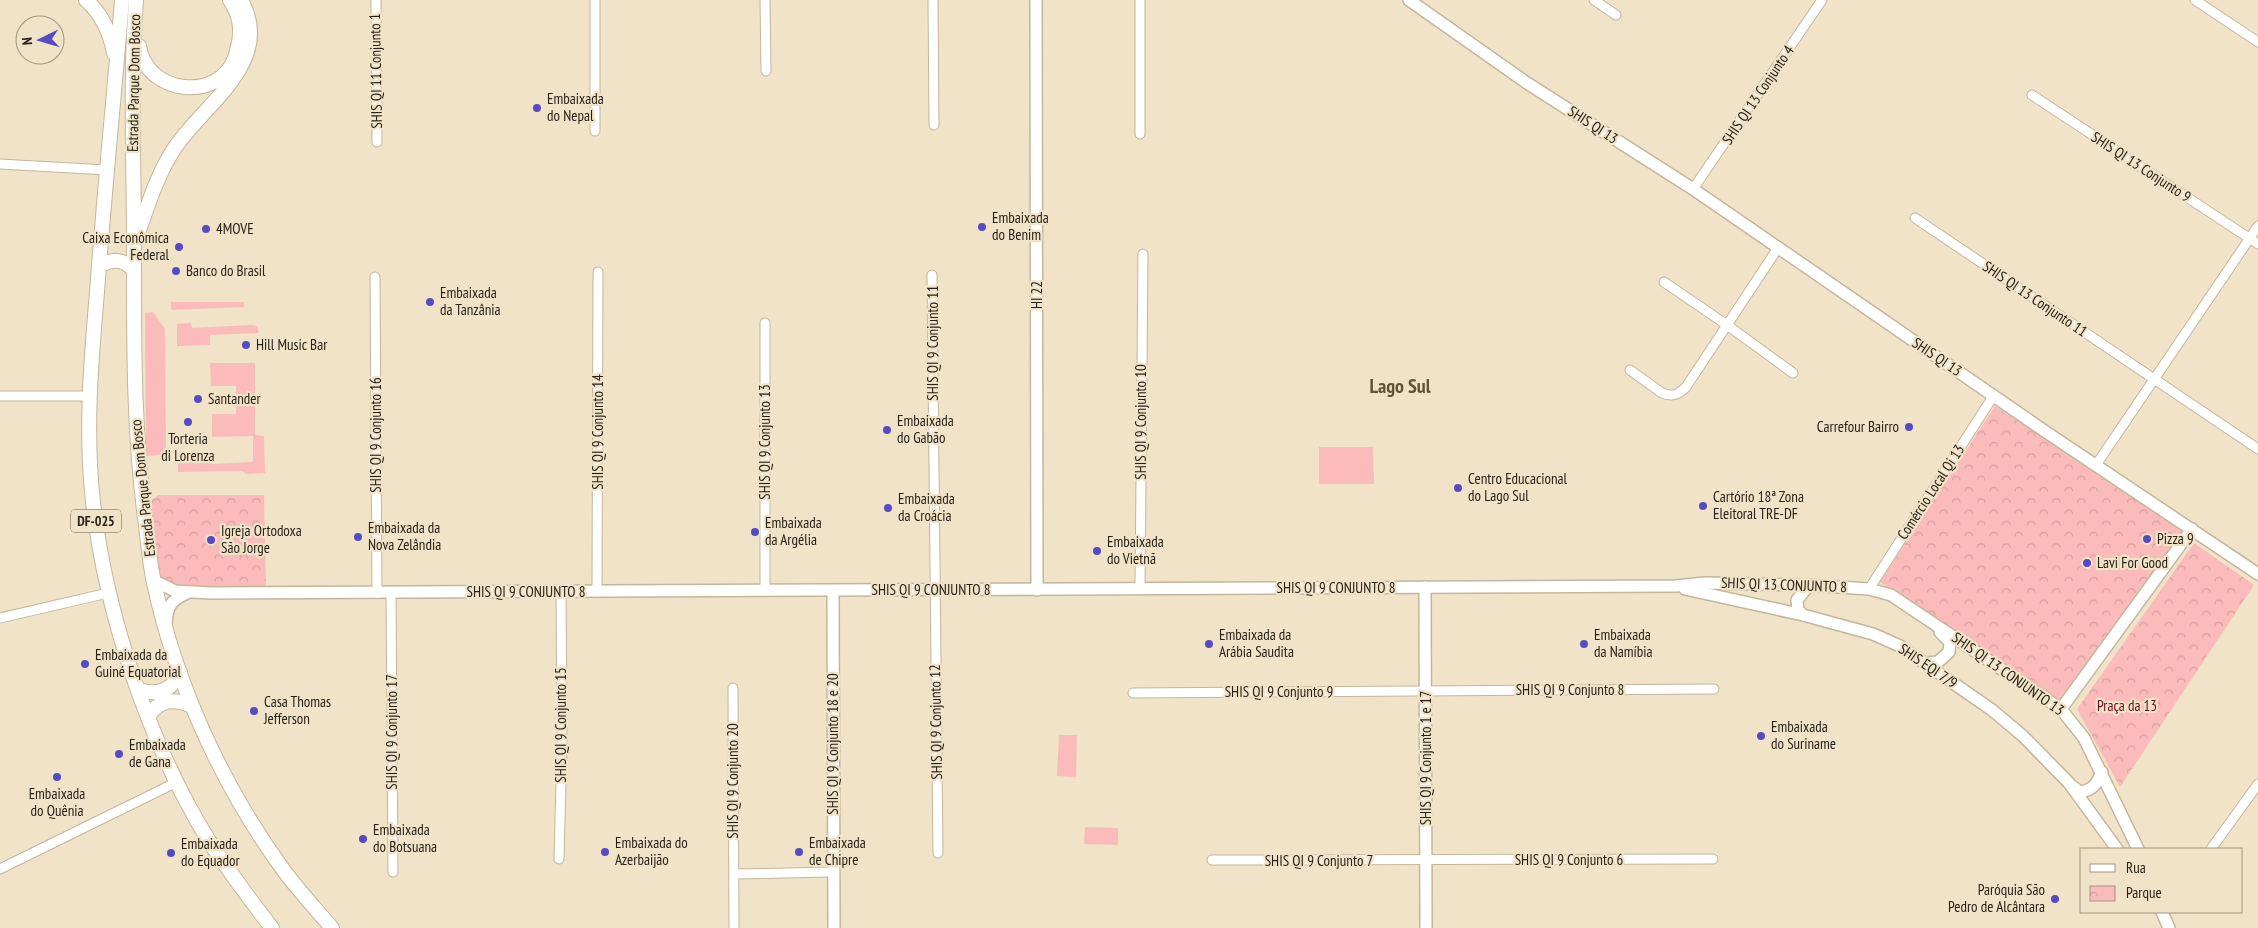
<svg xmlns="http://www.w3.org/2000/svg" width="2258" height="928" font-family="'PT Sans Narrow',sans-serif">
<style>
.green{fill:#fabbba}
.park{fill:url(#park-crowns)}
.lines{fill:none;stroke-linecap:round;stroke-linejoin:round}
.minor-casing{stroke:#c3b69b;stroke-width:11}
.tertiary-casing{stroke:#c3b69b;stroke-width:14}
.primary-casing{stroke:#c3b69b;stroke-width:16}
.minor{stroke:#fff;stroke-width:9}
.tertiary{stroke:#fff;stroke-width:11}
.primary{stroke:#fff;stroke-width:14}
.poi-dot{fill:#574bc3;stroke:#f1e3c8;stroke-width:2}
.labels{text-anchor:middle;stroke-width:4.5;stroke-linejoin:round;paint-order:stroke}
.shield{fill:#f1e3c8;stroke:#645b4c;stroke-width:1}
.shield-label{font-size:14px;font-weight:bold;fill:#272117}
.street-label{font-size:15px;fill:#272117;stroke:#f1e3c8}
.poi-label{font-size:15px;fill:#272117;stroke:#f1e3c8;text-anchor:start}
.park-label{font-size:15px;fill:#71091d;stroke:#f1e3c8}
.district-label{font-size:20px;font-weight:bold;fill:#60543c;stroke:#f1e3c8}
</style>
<defs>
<pattern id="park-crowns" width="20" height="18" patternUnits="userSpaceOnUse" patternTransform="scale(1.25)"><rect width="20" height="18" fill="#fabbba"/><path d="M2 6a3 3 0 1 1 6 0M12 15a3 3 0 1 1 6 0" fill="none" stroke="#d6a09f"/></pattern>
</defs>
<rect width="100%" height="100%" fill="#f1e3c8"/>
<!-- green -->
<g class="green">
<polygon points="171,302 244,302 244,307 171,310"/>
<polygon points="153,312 165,329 166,455 146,456 145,313"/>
<polygon points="191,323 192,328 252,325 257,326 259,333 210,335 210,345 177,346 177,324"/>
<polygon points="210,363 255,363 255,435 264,436 265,473 246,474 242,471 178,472 178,459 211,458 212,464 253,462 253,436 212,437 212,414 236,414 236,386 211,386"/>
<polygon points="1319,447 1373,447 1374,484 1319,484"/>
<polygon points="1059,735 1077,735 1076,777 1057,776"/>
<polygon points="1085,827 1118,828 1118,845 1084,844"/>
</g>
<!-- park -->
<g class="park">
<polygon points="1995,406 2184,530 2062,702 1880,582"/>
<polygon points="158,495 264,495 266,593 168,595 161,585 149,503"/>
<polygon points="2194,543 2254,585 2120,787 2077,709"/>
</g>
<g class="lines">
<defs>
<g id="minor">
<polyline points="376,0 377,142"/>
<polyline points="595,0 595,131"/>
<polyline points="765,0 766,71"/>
<polyline points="933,0 934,125"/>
<polyline points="1140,0 1140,134"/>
<polyline points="1594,0 1616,15"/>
<polyline points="2195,0 2258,42"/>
<polyline points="2032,95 2258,244"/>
<polyline points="0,164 107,170"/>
<polyline points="1693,189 1822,0"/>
<polyline points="1915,218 2258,449"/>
<polyline points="932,275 938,853"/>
<polyline points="375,277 377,593"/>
<polyline points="1664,282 1727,325 1793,373"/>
<path d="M 1630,370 L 1662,393 C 1672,397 1678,395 1686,387 L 1778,248"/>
<polyline points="0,396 89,396"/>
<polyline points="2096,465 2258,226"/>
<polyline points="1140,589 1143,254"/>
<polyline points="1869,589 1994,395"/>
<polyline points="765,591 765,323"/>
<polyline points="391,592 393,872"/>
<polyline points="597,592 598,272"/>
<polyline points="0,618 108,593"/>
<polyline points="733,688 734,928"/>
<polyline points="1133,693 1714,689"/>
<polyline points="2211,849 2258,784"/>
<polyline points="559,859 562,744 561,592"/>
<polyline points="1212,860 1713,859"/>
<polyline points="0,869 177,782"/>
<polyline points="734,874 833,872"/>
</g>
<g id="tertiary">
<polyline points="1036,0 1037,590"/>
<polyline points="1409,0 1527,83 1693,189 2046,432 2258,574"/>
<polyline points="153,580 175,591 211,593 1676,586 1705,583 1809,585 1869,589 1891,595 2061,709 2084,738 2138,849"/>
<polyline points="1425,587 1426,928"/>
<polyline points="1685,589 1803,615 1873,634 1900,646 1992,710 2023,736 2069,783 2117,849"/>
<polyline points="833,591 834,928"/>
<polyline points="1803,615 1798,610 1797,600 1809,585"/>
<path d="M 166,624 C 167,606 171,600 187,593"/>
<polyline points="1926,663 1938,662 1949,652 1950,642 1940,632"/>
<polyline points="2061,709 2192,529"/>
<path d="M 2072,786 L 2080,792 C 2094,790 2097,783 2102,772"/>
<polyline points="2162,912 2169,928"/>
</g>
<g id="primary">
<path d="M 86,0 C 102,14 110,32 114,53"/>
<path d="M 122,0 C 114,97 104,195 97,292 C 91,362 85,432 93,502 C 106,615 149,744 209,841 C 229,871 250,900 272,928"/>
<path d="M 136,0 C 130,82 134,164 134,245 C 134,339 133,432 146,525 C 148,544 150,564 154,583 C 176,684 221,784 282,868 C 297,889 315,908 332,928"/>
<path d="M 139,46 C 146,94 218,103 235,58 C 237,53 237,48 239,43 C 242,26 239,14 230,0"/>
<path d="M 137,236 C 147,208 156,178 172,152 C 201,105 276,64 241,0"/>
<path d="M 99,266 C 113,259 122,258 134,270"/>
<path d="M 139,690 C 158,696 173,690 180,672"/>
<path d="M 148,717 C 159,699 174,698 192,706"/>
</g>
</defs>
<!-- minor casing -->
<use href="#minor" class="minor-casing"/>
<!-- tertiary casing -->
<use href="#tertiary" class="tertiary-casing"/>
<!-- primary casing -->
<use href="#primary" class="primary-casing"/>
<!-- minor -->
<use href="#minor" class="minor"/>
<!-- tertiary -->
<use href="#tertiary" class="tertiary"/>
<!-- primary -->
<use href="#primary" class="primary"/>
</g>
<!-- markers -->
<g class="poi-dot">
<circle cx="537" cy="108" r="5"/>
<circle cx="982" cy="227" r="5"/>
<circle cx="206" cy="229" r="5"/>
<circle cx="179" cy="247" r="5"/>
<circle cx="176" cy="271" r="5"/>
<circle cx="430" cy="302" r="5"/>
<circle cx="246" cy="345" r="5"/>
<circle cx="198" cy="399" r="5"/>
<circle cx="188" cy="422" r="5"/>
<circle cx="1909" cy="427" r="5"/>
<circle cx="887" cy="430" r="5"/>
<circle cx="1458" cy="488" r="5"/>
<circle cx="1703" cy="506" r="5"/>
<circle cx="888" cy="508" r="5"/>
<circle cx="755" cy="532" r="5"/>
<circle cx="358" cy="537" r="5"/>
<circle cx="2147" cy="539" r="5"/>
<circle cx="211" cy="540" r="5"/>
<circle cx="1097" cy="551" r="5"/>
<circle cx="2087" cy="563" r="5"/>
<circle cx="1209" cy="644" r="5"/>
<circle cx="1584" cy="644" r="5"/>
<circle cx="85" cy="664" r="5"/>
<circle cx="254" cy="711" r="5"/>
<circle cx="1761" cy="736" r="5"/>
<circle cx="119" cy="754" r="5"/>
<circle cx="57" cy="777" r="5"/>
<circle cx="363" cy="839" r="5"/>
<circle cx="605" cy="852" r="5"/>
<circle cx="799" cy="852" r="5"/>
<circle cx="171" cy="853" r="5"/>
<circle cx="2055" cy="899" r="5"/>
</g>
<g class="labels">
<!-- shield labels -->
<rect class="shield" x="71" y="509.5" width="50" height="23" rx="4"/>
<g class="shield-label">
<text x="96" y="526">DF-025</text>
</g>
<!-- street labels -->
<g class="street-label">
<text transform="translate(376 71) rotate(-91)" y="5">SHIS QI 11 Conjunto 1</text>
<text transform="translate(134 83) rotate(-89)" y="5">Estrada Parque Dom Bosco</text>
<text transform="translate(1758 95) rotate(-56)" y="5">SHIS QI 13 Conjunto 4</text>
<text transform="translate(1593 125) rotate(33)" y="5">SHIS QI 13</text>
<text transform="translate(2141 167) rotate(33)" y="5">SHIS QI 13 Conjunto 9</text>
<text transform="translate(1037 295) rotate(-90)" y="5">HI 22</text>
<text transform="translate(2035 299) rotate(34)" y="5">SHIS QI 13 Conjunto 11</text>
<text transform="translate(933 343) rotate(-90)" y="5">SHIS QI 9 Conjunto 11</text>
<text transform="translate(1937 357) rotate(34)" y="5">SHIS QI 13</text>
<text transform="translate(1141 422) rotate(-90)" y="5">SHIS QI 9 Conjunto 10</text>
<text transform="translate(598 432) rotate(-90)" y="5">SHIS QI 9 Conjunto 14</text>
<text transform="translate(376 435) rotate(-90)" y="5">SHIS QI 9 Conjunto 16</text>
<text transform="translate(765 442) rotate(-90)" y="5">SHIS QI 9 Conjunto 13</text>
<text transform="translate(143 488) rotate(-96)" y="5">Estrada Parque Dom Bosco</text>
<text transform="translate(1931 492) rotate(-57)" y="5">Comércio Local Qi 13</text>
<text transform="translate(1784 585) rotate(2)" y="5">SHIS QI 13 CONJUNTO 8</text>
<text x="1336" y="593">SHIS QI 9 CONJUNTO 8</text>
<text x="931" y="595">SHIS QI 9 CONJUNTO 8</text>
<text x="526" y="597">SHIS QI 9 CONJUNTO 8</text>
<text transform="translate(1928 666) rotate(34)" y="5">SHIS EQI 7/9</text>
<text transform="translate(2008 674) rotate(35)" y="5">SHIS QI 13 CONJUNTO 13</text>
<text x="1570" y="695">SHIS QI 9 Conjunto 8</text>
<text x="1279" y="697">SHIS QI 9 Conjunto 9</text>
<text transform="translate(936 722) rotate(-91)" y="5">SHIS QI 9 Conjunto 12</text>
<text transform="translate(561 725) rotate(-90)" y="5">SHIS QI 9 Conjunto 15</text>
<text transform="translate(392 732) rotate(-90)" y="5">SHIS QI 9 Conjunto 17</text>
<text transform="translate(833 744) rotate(-90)" y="5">SHIS QI 9 Conjunto 18 e 20</text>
<text transform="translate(1426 758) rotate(-90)" y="5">SHIS QI 9 Conjunto 1 e 17</text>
<text transform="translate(733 781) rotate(-90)" y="5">SHIS QI 9 Conjunto 20</text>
<text x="1569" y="865">SHIS QI 9 Conjunto 6</text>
<text x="1319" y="866">SHIS QI 9 Conjunto 7</text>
</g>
<!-- poi labels -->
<g class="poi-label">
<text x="547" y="104">Embaixada<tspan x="547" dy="17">do Nepal</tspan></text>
<text x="992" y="223">Embaixada<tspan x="992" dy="17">do Benim</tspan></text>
<text x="216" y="234">4MOVE</text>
<text x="169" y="243" text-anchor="end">Caixa Econômica<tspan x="169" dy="17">Federal</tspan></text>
<text x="186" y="276">Banco do Brasil</text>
<text x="440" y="298">Embaixada<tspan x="440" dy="17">da Tanzânia</tspan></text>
<text x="256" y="350">Hill Music Bar</text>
<text x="208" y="404">Santander</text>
<text x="897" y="426">Embaixada<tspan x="897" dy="17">do Gabão</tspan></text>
<text x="1899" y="432" text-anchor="end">Carrefour Bairro</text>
<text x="188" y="444" text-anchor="middle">Torteria<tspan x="188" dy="17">di Lorenza</tspan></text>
<text x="1468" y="484">Centro Educacional<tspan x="1468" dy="17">do Lago Sul</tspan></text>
<text x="1713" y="502">Cartório 18ª Zona<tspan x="1713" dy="17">Eleitoral TRE-DF</tspan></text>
<text x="898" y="504">Embaixada<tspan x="898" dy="17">da Croácia</tspan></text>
<text x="765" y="528">Embaixada<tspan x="765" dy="17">da Argélia</tspan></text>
<text x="368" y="533">Embaixada da<tspan x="368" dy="17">Nova Zelândia</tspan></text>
<text x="221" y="536">Igreja Ortodoxa<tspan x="221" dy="17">São Jorge</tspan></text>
<text x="2157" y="544">Pizza 9</text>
<text x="1107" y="547">Embaixada<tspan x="1107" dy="17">do Vietnã</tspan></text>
<text x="2097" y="568">Lavi For Good</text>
<text x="1219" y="640">Embaixada da<tspan x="1219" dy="17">Arábia Saudita</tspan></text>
<text x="1594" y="640">Embaixada<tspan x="1594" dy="17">da Namíbia</tspan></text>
<text x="95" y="660">Embaixada da<tspan x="95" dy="17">Guiné Equatorial</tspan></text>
<text x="264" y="707">Casa Thomas<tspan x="264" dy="17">Jefferson</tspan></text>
<text x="1771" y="732">Embaixada<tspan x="1771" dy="17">do Suriname</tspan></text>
<text x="129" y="750">Embaixada<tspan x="129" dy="17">de Gana</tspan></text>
<text x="57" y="799" text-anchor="middle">Embaixada<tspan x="57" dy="17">do Quênia</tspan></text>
<text x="373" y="835">Embaixada<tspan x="373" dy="17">do Botsuana</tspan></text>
<text x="615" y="848">Embaixada do<tspan x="615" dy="17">Azerbaijão</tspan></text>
<text x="809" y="848">Embaixada<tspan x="809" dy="17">de Chipre</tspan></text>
<text x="181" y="849">Embaixada<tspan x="181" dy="17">do Equador</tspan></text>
<text x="2045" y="895" text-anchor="end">Paróquia São<tspan x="2045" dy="17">Pedro de Alcântara</tspan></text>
</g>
<!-- park labels -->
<g class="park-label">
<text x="2127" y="711">Praça da 13</text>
</g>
<!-- district labels -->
<g class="district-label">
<text x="1400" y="393">Lago Sul</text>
</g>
</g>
<!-- legend -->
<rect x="2080" y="848" width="162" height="65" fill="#f1e3c8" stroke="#a09581"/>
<rect x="2090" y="864" width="25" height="8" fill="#ffffff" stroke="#a09581"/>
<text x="2126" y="873" font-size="15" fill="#272117">Rua</text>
<rect x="2090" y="886" width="25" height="15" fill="url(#park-crowns)" stroke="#a09581"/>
<text x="2126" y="898" font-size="15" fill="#272117">Parque</text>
<!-- north arrow -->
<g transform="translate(40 40) rotate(265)"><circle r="24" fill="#f1e3c8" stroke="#a09581"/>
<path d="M0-4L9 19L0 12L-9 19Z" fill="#574bc3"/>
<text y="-8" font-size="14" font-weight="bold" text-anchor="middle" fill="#272117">N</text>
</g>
</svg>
